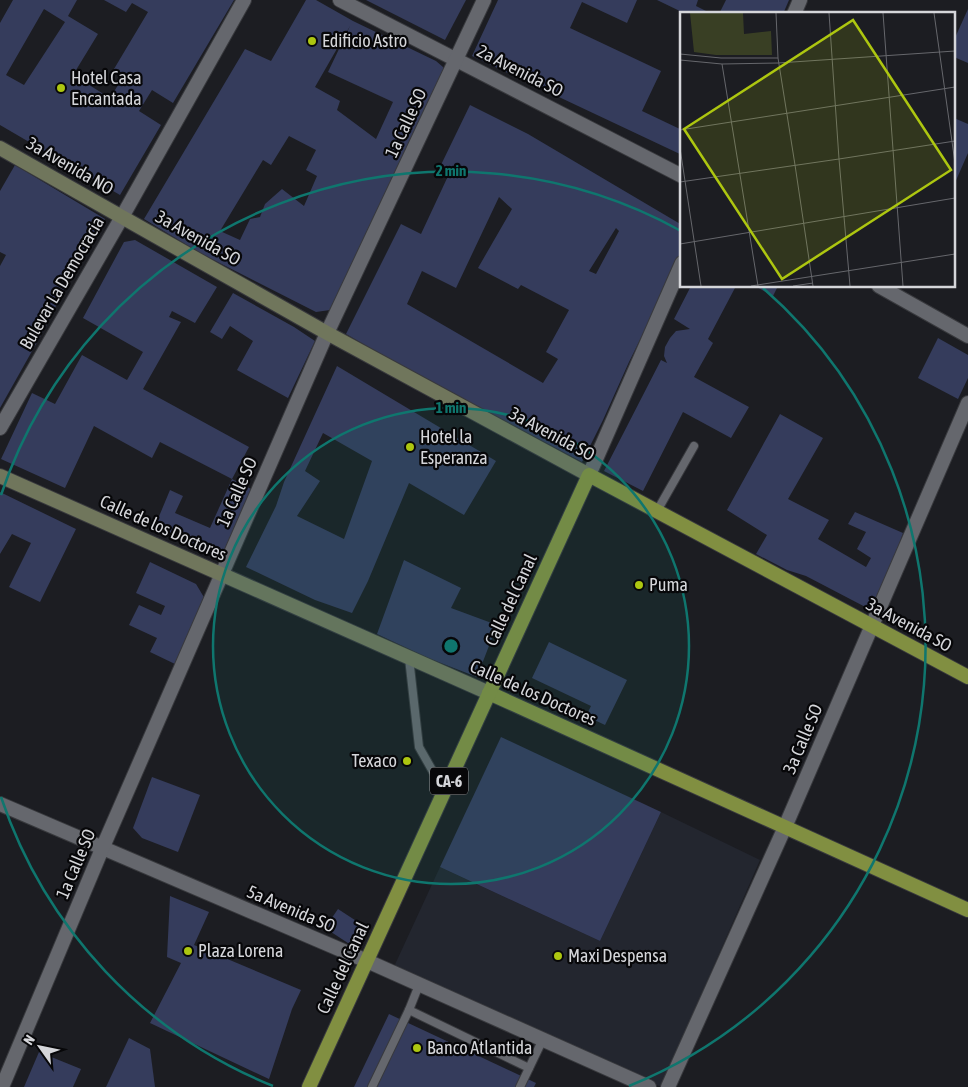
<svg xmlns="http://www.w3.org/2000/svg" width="968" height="1087" font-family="'Asap Condensed',sans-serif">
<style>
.built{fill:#23262f}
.building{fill:#353c5c;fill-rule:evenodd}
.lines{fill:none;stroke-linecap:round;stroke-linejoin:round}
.service-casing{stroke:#38393d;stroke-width:10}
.minor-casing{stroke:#38393d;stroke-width:16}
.secondary-casing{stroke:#38393d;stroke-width:16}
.trunk-casing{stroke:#38393d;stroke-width:16}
.service{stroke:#65676d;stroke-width:8}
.minor{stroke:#65676d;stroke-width:14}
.secondary{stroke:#70765c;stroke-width:14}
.trunk{stroke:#818f41;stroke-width:14}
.ring{fill:none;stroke:#0f766e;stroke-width:2.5}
.poi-dot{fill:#adc610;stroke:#070709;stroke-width:2}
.labels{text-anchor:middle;stroke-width:4.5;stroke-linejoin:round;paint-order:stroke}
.shield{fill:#070709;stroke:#97989b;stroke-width:1}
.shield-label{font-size:16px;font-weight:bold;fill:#d5d6da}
.poi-label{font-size:18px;fill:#d5d6da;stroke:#070709;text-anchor:start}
.street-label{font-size:18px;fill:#d5d6da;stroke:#070709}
.inset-road{fill:none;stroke:#66676c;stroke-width:1}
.view{fill:#adc610;fill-opacity:0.15;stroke:#adc610;stroke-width:2.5}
.inset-edge{fill:none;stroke:#d5d6da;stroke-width:2.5}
.centre{fill:#0f766e;stroke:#070709;stroke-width:2.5}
.ring-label{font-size:15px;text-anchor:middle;font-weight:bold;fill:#0f766e;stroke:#070709;stroke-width:4.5;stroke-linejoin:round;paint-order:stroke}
</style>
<rect width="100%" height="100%" fill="#1c1d22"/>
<!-- built -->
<polygon class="built" points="661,812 760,860 661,1087 392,971 440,867 600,941"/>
<!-- building -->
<g class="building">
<path d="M 13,0 L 77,0 L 68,16 L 98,34 L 73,75 L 110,98 L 125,74 L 114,69 L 148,12 L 132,3 L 126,12 L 104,0 L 234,0 L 173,103 L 152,90 L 139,111 L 161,125 L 120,195 L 0,125 L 0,23 ZM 44,9 L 65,22 L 24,85 L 6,75 Z"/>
<path d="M 306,0 L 316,0 L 353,21 L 436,61 L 443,67 L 444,74 L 330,310 L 316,312 L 200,253 L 144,219 L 245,49 L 271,61 ZM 350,26 L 328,72 L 393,102 L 376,139 L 337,110 L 340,101 L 315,87 ZM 289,136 L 316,150 L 306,170 L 317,176 L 304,206 L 282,189 L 265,204 L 260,217 L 250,219 L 240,240 L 220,231 L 263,160 L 271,165 Z"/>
<polygon points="366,0 466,0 445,40"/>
<polygon points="498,0 637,0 627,23 582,2 570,28 661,71 642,111 682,130 682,155 472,56"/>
<polygon points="657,0 698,0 696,6 712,14 686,14"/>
<polygon points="726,0 789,0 783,14 719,14"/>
<polygon points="968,9 968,63 954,57 954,40"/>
<path d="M 470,105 L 528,134 L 682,225 L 682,255 L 629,362 L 603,420 L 582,462 L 410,371 L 346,334 L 401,224 L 421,234 L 449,174 L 439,169 ZM 499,197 L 512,209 L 478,268 L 518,289 L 521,285 L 569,310 L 546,352 L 558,359 L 543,383 L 407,304 L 422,271 L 456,288 ZM 616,228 L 619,231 L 596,274 L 589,271 Z"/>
<polygon points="954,118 968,124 968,153 954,185"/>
<polygon points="15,165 105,219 68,282 45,328 0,408 0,266 6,255 0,252 0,191"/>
<polygon points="135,240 217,287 195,323 172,311 169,317 181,322 143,389 249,447 232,479 160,442 152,458 94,426 65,488 1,459 32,393 55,404 82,355 127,380 143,352 83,318 124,242"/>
<polygon points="691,286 736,286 708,339 713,343 694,377 749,407 731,438 683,412 643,491 604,471 661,360 667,363 664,356 665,347 670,338 676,331 690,329 674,319"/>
<polygon points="755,286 778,286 773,296"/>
<polygon points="233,293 294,327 315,341 288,398 237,370 253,341 230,326 222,339 210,332"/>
<polygon points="938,338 968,355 968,378 958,399 918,378"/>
<path d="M 337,366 L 496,461 L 464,515 L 409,483 L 368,581 L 352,613 L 315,600 L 246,567 L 276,506 L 284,482 ZM 323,433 L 372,461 L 344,539 L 297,516 L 320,481 L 305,471 Z"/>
<polygon points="780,414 823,438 788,499 829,520 818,539 866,567 871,558 857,549 866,532 848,524 855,512 903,533 882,592 873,611 806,576 787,570 756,554 767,535 727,510"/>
<polygon points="232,479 251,489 225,549 218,554 155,526 170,490 183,496 175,513 210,528"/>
<polygon points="0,492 76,529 40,602 9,587 31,543 12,534 0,554"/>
<polygon points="404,560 461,588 451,608 497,625 477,677 428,658 377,634"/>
<polygon points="150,562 196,584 205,599 175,664 150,652 157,638 129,625 139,605 161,615 165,606 136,593"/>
<polygon points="549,642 627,680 605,725 586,716 591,706 532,678"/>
<polygon points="501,737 661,812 600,941 440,867"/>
<polygon points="152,777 200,795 178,852 142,838 133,828"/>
<polygon points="170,896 209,912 194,945 301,990 292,1009 269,1079 150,1023 181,963 167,957"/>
<polygon points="338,909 364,926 351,945 325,928"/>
<polygon points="389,1014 536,1083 534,1087 354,1087"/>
<polygon points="129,1038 150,1049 155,1087 106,1087"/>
<polygon points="39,1052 81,1069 73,1087 24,1087"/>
</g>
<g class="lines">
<defs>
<g id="service">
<polyline points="657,511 694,446"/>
<polyline points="409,658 419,747 444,791"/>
<polyline points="409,1010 529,1068"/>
<polyline points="372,1087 409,1010 419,985"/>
<polyline points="520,1087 543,1039"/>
</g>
<g id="minor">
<polyline points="340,0 682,176"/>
<polyline points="794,14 800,0"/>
<polyline points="879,286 968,336"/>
<polyline points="0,428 122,217 244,0"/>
<polyline points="589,475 682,263"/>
<polyline points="0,804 367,961 649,1087"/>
<polyline points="2,1087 102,849 327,333 484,0"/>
<polyline points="668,1087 785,827 968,403"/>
</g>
<g id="secondary">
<polyline points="0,148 327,333 589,475"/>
<polyline points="0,476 489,693"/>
</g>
<g id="trunk">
<polyline points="489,693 968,910"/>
<polyline points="309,1087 589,475 968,677"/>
</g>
</defs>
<!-- service casing -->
<use href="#service" class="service-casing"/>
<!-- minor casing -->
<use href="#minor" class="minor-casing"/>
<!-- secondary casing -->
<use href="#secondary" class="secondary-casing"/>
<!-- trunk casing -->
<use href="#trunk" class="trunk-casing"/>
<!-- service -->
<use href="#service" class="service"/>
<!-- minor -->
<use href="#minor" class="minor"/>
<!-- secondary -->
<use href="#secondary" class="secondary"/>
<!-- trunk -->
<use href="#trunk" class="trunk"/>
</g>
<!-- distance rings -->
<circle cx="451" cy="646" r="238" fill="#0f766e" fill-opacity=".12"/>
<g class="ring">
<circle cx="451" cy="646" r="238"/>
<path d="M273 1086A475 475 0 0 1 1 797M1 495A475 475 0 0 1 681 231M763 288A475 475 0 0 1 629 1086"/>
</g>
<!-- markers -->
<g class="poi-dot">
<circle cx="312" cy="41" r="5"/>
<circle cx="61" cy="88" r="5"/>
<circle cx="410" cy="447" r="5"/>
<circle cx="639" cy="585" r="5"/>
<circle cx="407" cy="761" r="5"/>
<circle cx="188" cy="951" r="5"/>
<circle cx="558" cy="956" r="5"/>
<circle cx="417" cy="1048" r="5"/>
</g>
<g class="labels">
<!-- shield labels -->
<rect class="shield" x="430" y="767.5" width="38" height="27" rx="4"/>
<g class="shield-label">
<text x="449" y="787">CA-6</text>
</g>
<!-- poi labels -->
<g class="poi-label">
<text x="322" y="47">Edificio Astro</text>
<text x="71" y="84">Hotel Casa<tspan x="71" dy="21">Encantada</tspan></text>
<text x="420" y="443">Hotel la<tspan x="420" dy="21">Esperanza</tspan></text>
<text x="649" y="591">Puma</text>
<text x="397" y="767" text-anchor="end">Texaco</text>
<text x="198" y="957">Plaza Lorena</text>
<text x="568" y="962">Maxi Despensa</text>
<text x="427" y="1054">Banco Atlantida</text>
</g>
<!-- street labels -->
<g class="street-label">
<text transform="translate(520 71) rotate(27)" y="6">2a Avenida SO</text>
<text transform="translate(406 123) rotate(-65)" y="6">1a Calle SO</text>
<text transform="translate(70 166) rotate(30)" y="6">3a Avenida NO</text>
<text transform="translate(198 238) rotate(29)" y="6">3a Avenida SO</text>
<text transform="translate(62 283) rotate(-60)" y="6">Bulevar La Democracia</text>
<text transform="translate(552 434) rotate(28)" y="6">3a Avenida SO</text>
<text transform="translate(237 492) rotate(-66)" y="6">1a Calle SO</text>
<text transform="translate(163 528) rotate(24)" y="6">Calle de los Doctores</text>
<text transform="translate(511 600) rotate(-65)" y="6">Calle del Canal</text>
<text transform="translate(909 625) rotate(28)" y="6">3a Avenida SO</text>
<text transform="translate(533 693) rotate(24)" y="6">Calle de los Doctores</text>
<text transform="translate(803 739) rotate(-67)" y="6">3a Calle SO</text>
<text transform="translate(76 864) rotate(-67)" y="6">1a Calle SO</text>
<text transform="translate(291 909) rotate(23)" y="6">5a Avenida SO</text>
<text transform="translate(343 968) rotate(-65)" y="6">Calle del Canal</text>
</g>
</g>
<!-- overview -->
<g transform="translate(680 12)">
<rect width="275" height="275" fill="#1c1d22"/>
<path d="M 10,1 L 63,1 L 64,22 L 91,19 L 92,43 L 36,43 L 14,40 Z" fill="#393f24"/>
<path class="inset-road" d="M 96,1 L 98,46 L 115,153M 149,1 L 159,147M 203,1 L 223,274M 254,1 L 275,151M 0,42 L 41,46 L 98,46M 0,48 L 42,52 L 98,51M 98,51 L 275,39M 42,52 L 78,274M 0,118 L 275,75M 0,136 L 21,274M 159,147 L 275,129M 115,153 L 133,274M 0,170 L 159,147 L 170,274M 0,232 L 275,186M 71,274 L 275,242M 113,274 L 133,271"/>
<path class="view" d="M 173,8 L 271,158 L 102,267 L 4,117 Z"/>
<rect width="275" height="275" class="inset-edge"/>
</g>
<circle cx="451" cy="646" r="8" class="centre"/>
<g class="ring-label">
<text x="451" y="176">2 min</text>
<text x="451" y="413">1 min</text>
</g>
<!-- north arrow -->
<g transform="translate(40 1047) rotate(303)" stroke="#070709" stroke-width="4" paint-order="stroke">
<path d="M0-4L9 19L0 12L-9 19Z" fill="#d5d6da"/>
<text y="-8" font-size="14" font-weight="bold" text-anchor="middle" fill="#d5d6da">N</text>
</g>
</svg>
